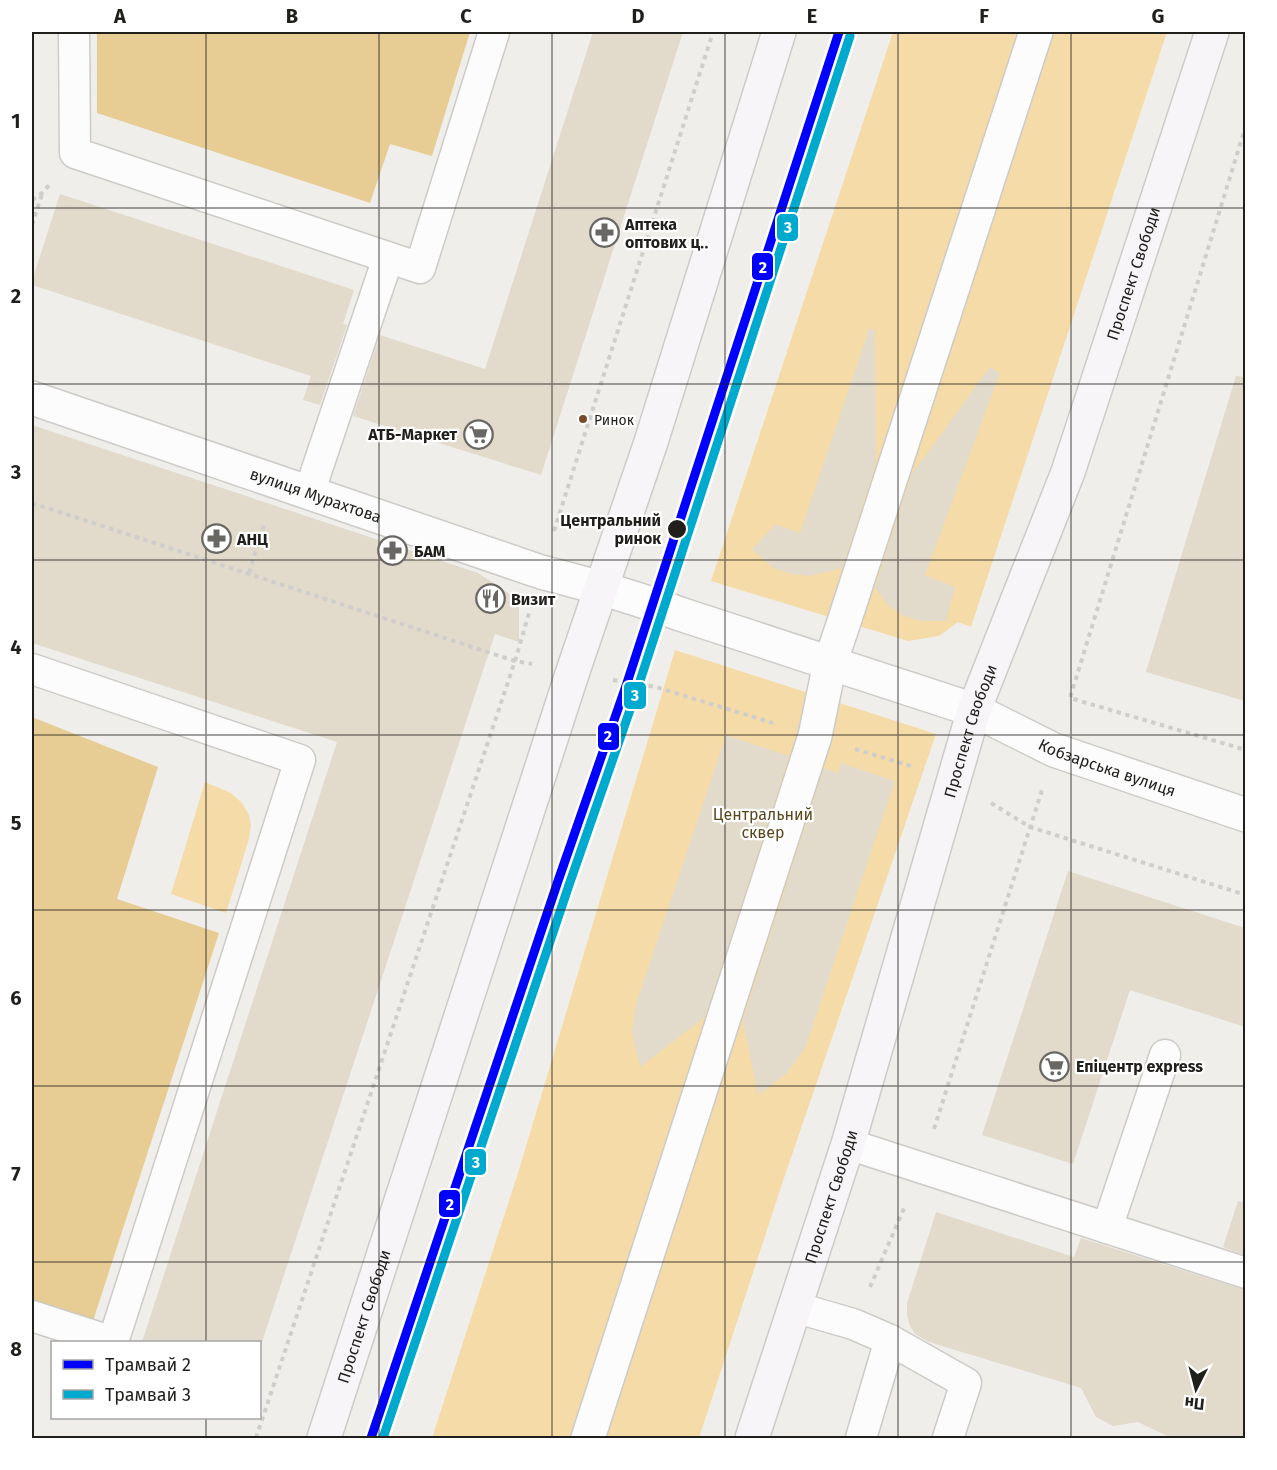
<svg xmlns="http://www.w3.org/2000/svg" width="1277" height="1470" font-family="'Fira Sans',sans-serif">
<style>
.green{fill:#f5dba7}
.forest{fill:#e7cc94}
.building{fill:#e2daca}
.lines{fill:none;stroke-linecap:round;stroke-linejoin:round}
.service-casing{stroke:#cdcbc8;stroke-width:33}
.pedestrian-casing{stroke:#cdcbc8;stroke-width:36}
.minor-casing{stroke:#cdcbc8;stroke-width:36}
.secondary-casing{stroke:#cdcbc8;stroke-width:36}
.path{stroke:#cfcecd;stroke-width:4;stroke-dasharray:4.5 4.5;stroke-linecap:butt}
.service{stroke:#fdfcfc;stroke-width:30}
.pedestrian{stroke:#fdfcfc;stroke-width:33}
.minor{stroke:#fdfcfc;stroke-width:33}
.secondary{stroke:#f7f5f8;stroke-width:33}
.tram-1-casing{stroke:#fff;stroke-width:14}
.tram-2-casing{stroke:#fff;stroke-width:14}
.tram-1{stroke:#00f;stroke-width:9}
.tram-2{stroke:#00a9ce;stroke-width:9}
.grid{fill:none;stroke:#201f1c;stroke-width:1.5;stroke-opacity:0.55}
.bus-dot{fill:#7a4b2a;stroke:#fff;stroke-width:2}
.stop-dot{fill:#201f1c;stroke:#fff;stroke-width:2}
.labels{text-anchor:middle;stroke-width:4.5;stroke-linejoin:round;paint-order:stroke}
.bus-label{font-size:14px;fill:#201f1c;stroke:#fff;text-anchor:start}
.poi-label{font-size:16px;font-weight:bold;fill:#201f1c;stroke:#fff;text-anchor:start}
.street-label{font-size:16px;fill:#201f1c;stroke:#fff}
.stop-label{font-size:16px;font-weight:bold;fill:#201f1c;stroke:#fff;text-anchor:end}
.park-label{font-size:16px;fill:#5a461d;stroke:#fff}
.line-badge{stroke:#fff;stroke-width:2}
.badge-label{font-size:16px;text-anchor:middle;font-weight:bold;fill:#fff}
.neatline{fill:none;stroke:#201f1c;stroke-width:2}
.grid-label{font-size:20px;text-anchor:middle;font-weight:bold;fill:#201f1c}
</style>
<rect width="100%" height="100%" fill="#f0eeea"/>
<!-- green -->
<g class="green">
<polygon points="893,32 1167,32 971,627 958,622 939,636 908,641 711,581"/>
<polygon points="675,650 936,734 782,1184 699,1438 432,1438 518,1173"/>
<polygon points="205,782 231,793 242,803 249,815 251,825 249,839 226,913 171,894"/>
</g>
<!-- forest -->
<g class="forest">
<polygon points="97,32 470,32 432,156 390,144 370,203 97,113"/>
<polygon points="32,717 158,767 117,899 219,933 92,1324 32,1311"/>
</g>
<!-- building -->
<g class="building">
<polygon points="593,32 683,32 541,475 353,416 380,335 485,369"/>
<polygon points="60,194 354,290 343,324 347,325 320,405 303,400 311,376 32,285 32,281"/>
<polygon points="869,329 875,330 876,463 842,568 809,576 791,574 773,568 752,549 776,524 800,533"/>
<polygon points="990,367 1000,373 925,575 955,587 946,621 921,621 904,616 888,605 875,588 912,474"/>
<polygon points="1236,376 1245,377 1245,701 1146,672"/>
<polygon points="32,425 478,573 519,600 519,642 495,634 262,1342 142,1342 337,742 32,643"/>
<polygon points="726,735 789,756 705,1017 640,1067 632,1032 637,1001"/>
<polygon points="841,763 895,781 806,1046 787,1073 758,1095 743,1021 824,768 838,773"/>
<polygon points="1068,871 1245,928 1245,1027 1130,990 1073,1164 982,1135"/>
<polygon points="1238,1201 1245,1202 1245,1255 1223,1247"/>
<polygon points="936,1212 1074,1257 1081,1238 1241,1289 1245,1290 1245,1438 1176,1438 1163,1434 1138,1422 1113,1426 1096,1417 1081,1388 929,1342 915,1334 910,1326 907,1315 907,1303"/>
</g>
<g class="lines">
<defs>
<g id="service">
<polyline points="74,32 75,153 420,268 494,32"/>
<polyline points="309,493 388,258"/>
<polyline points="32,669 300,760 113,1342 32,1316"/>
<polyline points="848,1144 1246,1273"/>
<polyline points="1107,1228 1165,1055"/>
<polyline points="794,1307 853,1324 890,1340 966,1383 948,1438"/>
<polyline points="861,1438 890,1340"/>
</g>
<polyline id="pedestrian" points="588,1438 815,736 830,663 844,622 1036,32"/>
<g id="minor">
<path id="s1" d="M 32,398 L 541,572 C 588,584 634,597 680,614 L 974,710 L 1054,750 L 1246,815"/>
</g>
<g id="secondary">
<path id="s2" d="M 324,1438 L 573,671 L 651,442 L 779,32"/>
<path id="s3" d="M 752,1438 L 848,1144 L 974,710 L 1068,472 L 1212,32"/>
</g>
</defs>
<!-- service casing -->
<use href="#service" class="service-casing"/>
<!-- pedestrian casing -->
<use href="#pedestrian" class="pedestrian-casing"/>
<!-- minor casing -->
<use href="#minor" class="minor-casing"/>
<!-- secondary casing -->
<use href="#secondary" class="secondary-casing"/>
<!-- path -->
<g class="path">
<polyline points="1246,125 1070,698 1246,750"/>
<polyline points="32,200 42,193 50,184"/>
<polyline points="32,225 42,194"/>
<polyline points="32,503 515,661 532,664"/>
<polyline points="554,531 713,32"/>
<polyline points="249,573 265,522"/>
<polyline points="613,680 656,687 773,723"/>
<polyline points="855,749 914,767"/>
<polyline points="991,803 1030,827 1246,895"/>
<polyline points="934,1129 1042,790"/>
<polyline points="870,1287 905,1206"/>
<polyline points="256,1438 515,661 529,613"/>
</g>
<!-- service -->
<use href="#service" class="service"/>
<!-- pedestrian -->
<use href="#pedestrian" class="pedestrian"/>
<!-- minor -->
<use href="#minor" class="minor"/>
<!-- secondary -->
<use href="#secondary" class="secondary"/>
<defs>
<polyline id="tram-1" points="371,1438 558,881 627,683 839,32"/>
<polyline id="tram-2" points="383,1438 569,885 638,687 850,36"/>
</defs>
<!-- tram-1 casing -->
<use href="#tram-1" class="tram-1-casing"/>
<!-- tram-2 casing -->
<use href="#tram-2" class="tram-2-casing"/>
<!-- tram-1 -->
<use href="#tram-1" class="tram-1"/>
<!-- tram-2 -->
<use href="#tram-2" class="tram-2"/>
</g>
<!-- grid -->
<path class="grid" d="M 206,32 L 206,1342M 379,32 L 379,1438M 552,32 L 552,1438M 725,32 L 725,1438M 898,32 L 898,1438M 1071,32 L 1071,1438M 32,208 L 1246,208M 32,384 L 1246,384M 32,560 L 1246,560M 32,735 L 1246,735M 32,910 L 1246,910M 32,1086 L 1246,1086M 32,1262 L 1246,1262M 206,1418 L 206,1438"/>
<!-- icons -->
<defs>
<symbol id="pharmacy-ring" viewBox="-11 -11 22 22"><circle r="9.5" fill="#fff" stroke="#696764" stroke-width="1.5"/><path d="M-2-6h4v4h4v4h-4v4h-4v-4h-4v-4h4Z" fill="#696764"/></symbol>
<symbol id="supermarket-ring" viewBox="-11 -11 22 22"><circle r="9.5" fill="#fff" stroke="#696764" stroke-width="1.5"/><path d="M-6-5.5h2.5l.6 2H6L4.5 2H-2.5L-4.4-4H-6ZM-1.5 3.2a1.3 1.3 0 1 0 .1 0ZM3 3.2a1.3 1.3 0 1 0 .1 0Z" fill="#696764"/></symbol>
<symbol id="restaurant-ring" viewBox="-11 -11 22 22"><circle r="9.5" fill="#fff" stroke="#696764" stroke-width="1.5"/><path d="M-5-6h1v4h1v-4h1v4h1v-4h1v5L-1.5 .5V6h-2V.5L-5-1ZM5-6V6H3V1.5H1.5Q1.5-4 5-6Z" fill="#696764"/></symbol>
</defs>
<g fill-rule="evenodd">
<use href="#pharmacy-ring" x="588" y="216" width="33" height="33"/>
<use href="#supermarket-ring" x="462" y="418" width="33" height="33"/>
<use href="#pharmacy-ring" x="200" y="522" width="33" height="33"/>
<use href="#pharmacy-ring" x="376" y="534" width="33" height="33"/>
<use href="#restaurant-ring" x="474" y="582" width="33" height="33"/>
<use href="#supermarket-ring" x="1038" y="1050" width="33" height="33"/>
</g>
<!-- markers -->
<circle class="bus-dot" cx="583" cy="419" r="5"/>
<circle class="stop-dot" cx="677" cy="529" r="10"/>
<g class="labels">
<!-- bus labels -->
<g class="bus-label">
<text x="594" y="425">Ринок</text>
</g>
<!-- poi labels -->
<g class="poi-label">
<text x="625" y="230">Аптека<tspan x="625" dy="18">оптових ц‥</tspan></text>
<text x="457" y="440" text-anchor="end">АТБ-Маркет</text>
<text x="237" y="545">АНЦ</text>
<text x="414" y="557">БАМ</text>
<text x="511" y="605">Визит</text>
<text x="1076" y="1072">Епіцентр express</text>
</g>
<!-- street labels -->
<g class="street-label">
<text dy="6" stroke="none"><textPath href="#s3" startOffset="1226">Проспект Свободи</textPath></text>
<text dy="6" stroke="none"><textPath href="#s1" startOffset="300">вулиця Мурахтова</textPath></text>
<text dy="6" stroke="none"><textPath href="#s3" startOffset="740">Проспект Свободи</textPath></text>
<text dy="6" stroke="none"><textPath href="#s1" startOffset="1138">Кобзарська вулиця</textPath></text>
<text dy="6" stroke="none"><textPath href="#s3" startOffset="254">Проспект Свободи</textPath></text>
<text dy="6" stroke="none"><textPath href="#s2" startOffset="128">Проспект Свободи</textPath></text>
</g>
<!-- stop labels -->
<g class="stop-label">
<text x="661" y="526">Центральний<tspan x="661" dy="18">ринок</tspan></text>
</g>
<!-- park labels -->
<g class="park-label">
<text x="763" y="820">Центральний<tspan x="763" dy="18">сквер</tspan></text>
</g>
</g>
<g class="line-badge">
<rect x="776" y="213" width="23" height="29" rx="6" fill="#00a9ce"/>
<rect x="751" y="252" width="23" height="29" rx="6" fill="#00f"/>
<rect x="623" y="681" width="24" height="29" rx="6" fill="#00a9ce"/>
<rect x="597" y="722" width="23" height="29" rx="6" fill="#00f"/>
<rect x="464" y="1148" width="23" height="28" rx="6" fill="#00a9ce"/>
<rect x="438" y="1189" width="23" height="29" rx="6" fill="#00f"/>
</g>
<g class="badge-label">
<text x="788" y="233">3</text>
<text x="763" y="273">2</text>
<text x="635" y="701">3</text>
<text x="608" y="742">2</text>
<text x="476" y="1168">3</text>
<text x="450" y="1210">2</text>
</g>
<!-- border -->
<rect width="1277" height="1470" fill="none" stroke="#ffffff" stroke-width="66"/>
<!-- legend -->
<rect x="51" y="1341" width="210" height="78" fill="#ffffff" stroke="#a6a5a4" stroke-width="1.5"/>
<rect x="63" y="1360" width="30" height="9" fill="#0000ff" stroke="#a6a5a4" stroke-width="1.5"/>
<text x="105" y="1371" font-size="18" fill="#201f1c">Трамвай 2</text>
<rect x="63" y="1390" width="30" height="9" fill="#00a9ce" stroke="#a6a5a4" stroke-width="1.5"/>
<text x="105" y="1401" font-size="18" fill="#201f1c">Трамвай 3</text>
<!-- north arrow -->
<g transform="translate(1196 1389) rotate(186)" stroke="#ffffff" stroke-width="4.5" paint-order="stroke">
<path d="M0-4.5L10 22L0 15L-10 22Z" fill="#201f1c"/>
<text y="-9" font-size="16" font-weight="bold" text-anchor="middle" fill="#201f1c">Пн</text>
</g>
<rect x="33" y="33" width="1211" height="1404" class="neatline"/>
<g class="grid-label">
<text x="120" y="23">A</text>
<text x="292" y="23">B</text>
<text x="466" y="23">C</text>
<text x="638" y="23">D</text>
<text x="812" y="23">E</text>
<text x="984" y="23">F</text>
<text x="1158" y="23">G</text>
<text x="16" y="128">1</text>
<text x="16" y="303">2</text>
<text x="16" y="479">3</text>
<text x="16" y="654">4</text>
<text x="16" y="830">5</text>
<text x="16" y="1005">6</text>
<text x="16" y="1181">7</text>
<text x="16" y="1356">8</text>
</g>
</svg>
